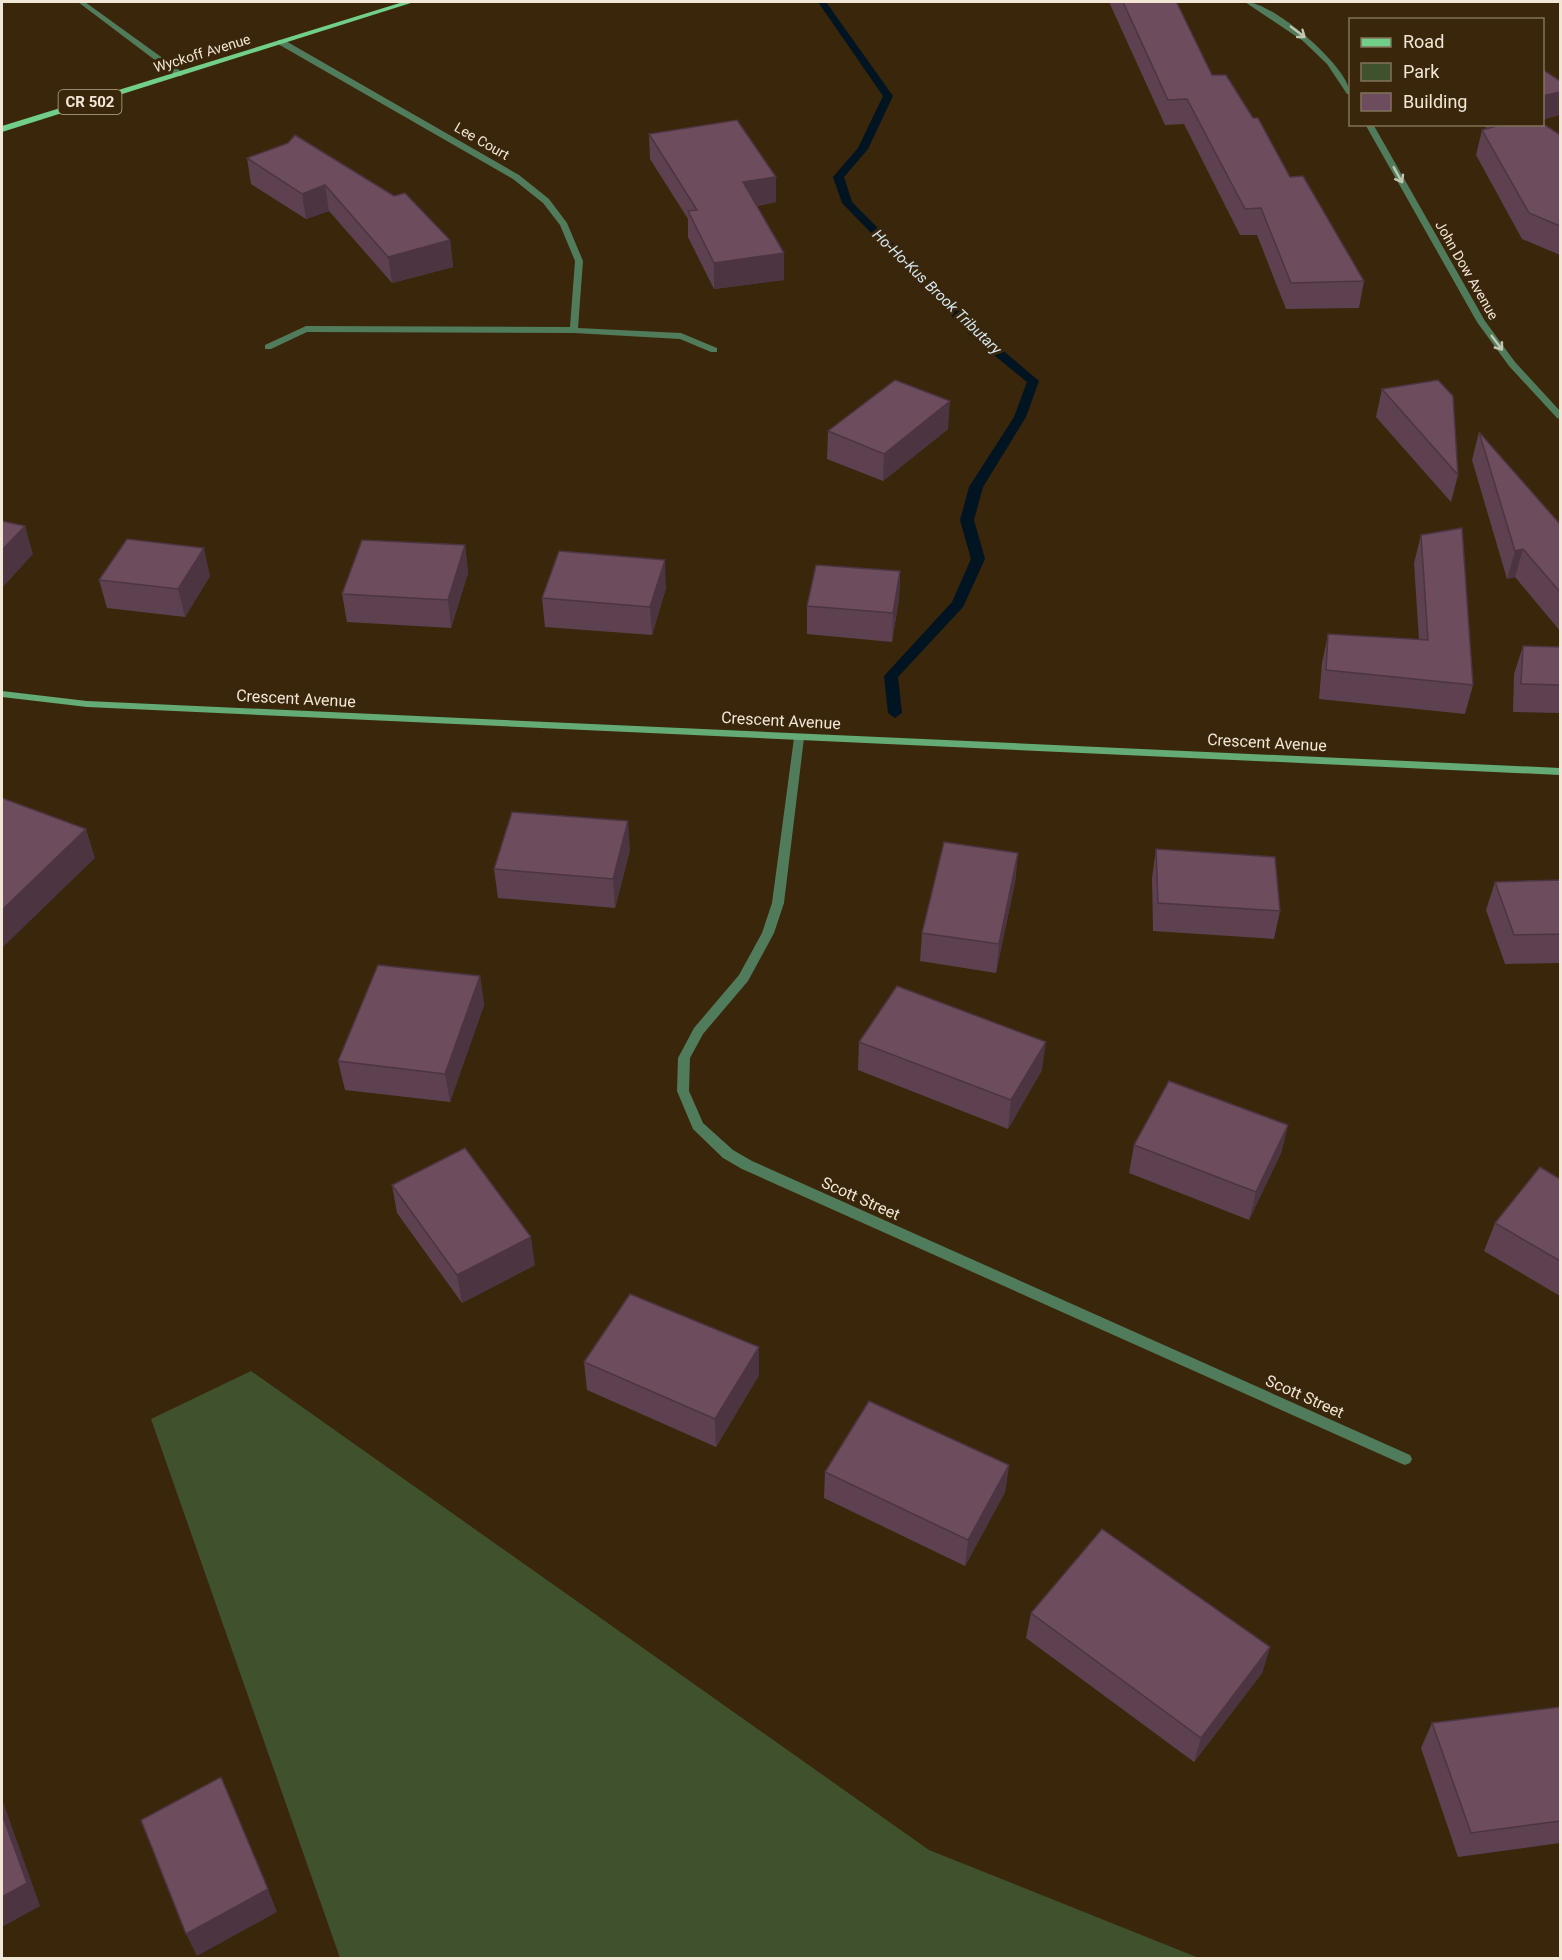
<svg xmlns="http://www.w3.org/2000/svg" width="1562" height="1960" font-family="Roboto,sans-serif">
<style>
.green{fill:#40512e}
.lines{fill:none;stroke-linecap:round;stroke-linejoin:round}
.stream{fill:#001521;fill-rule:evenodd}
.service{fill:#517c5b;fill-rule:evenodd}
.minor{fill:#517c5b;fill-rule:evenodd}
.secondary{fill:#64ab76;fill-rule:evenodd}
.primary{fill:#72cf8a;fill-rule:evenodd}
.wall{fill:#5d4150}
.shaded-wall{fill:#4c3541}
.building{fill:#6c4c5d;stroke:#4c3541;stroke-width:1.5}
.oneway{stroke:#c2c6b1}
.labels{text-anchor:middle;stroke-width:6;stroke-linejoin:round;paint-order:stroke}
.far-street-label{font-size:14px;fill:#f2e6d6;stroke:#39260b}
.shield{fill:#39260b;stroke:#baac99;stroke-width:1.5}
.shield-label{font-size:15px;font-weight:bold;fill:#f2e6d6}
.far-water-label{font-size:15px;font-style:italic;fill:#d4e7f2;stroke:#39260b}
.street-label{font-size:16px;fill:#f2e6d6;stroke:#39260b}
</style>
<rect width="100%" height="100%" fill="#39260b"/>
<!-- green -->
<polygon class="green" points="251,1371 929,1850 1199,1958 340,1958 151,1419"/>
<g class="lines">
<!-- stream -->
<polygon class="stream" points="818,2 826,2 893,96 868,149 844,177 852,202 980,331 1039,381 1026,417 983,487 974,520 985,559 963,607 898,677 902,713 895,718 888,713 884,676 952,602 971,559 960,520 969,487 1014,417 1027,382 972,337 842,203 833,177 858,148 883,96"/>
<!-- service -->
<polygon class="service" points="78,2 85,2 182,72 182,76 176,76"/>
<!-- minor -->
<g class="minor">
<path d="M 1245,2 C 1270,0 1350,67 1350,94 L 1347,94 L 1327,64 L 1303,41 Z"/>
<polygon points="278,40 284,40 519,175 549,199 567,223 583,261 578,328 681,333 717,348 717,352 711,352 680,339 574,333 307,332 271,349 265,349 265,345 306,326 570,327 575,261 560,225 543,203 513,179 278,44"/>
<polygon points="1365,124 1373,124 1485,321 1515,362 1560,411 1560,419 1557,418 1509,366 1477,322"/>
<polygon points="799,735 804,738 784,903 774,933 748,981 703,1034 690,1058 689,1091 703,1123 733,1150 752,1161 1410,1455 1412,1459 1410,1463 1405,1465 1400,1463 742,1169 723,1158 693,1129 677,1091 678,1058 694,1028 739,975 762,933 772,903 794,738"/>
</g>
<!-- secondary -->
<polygon class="secondary" points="2,691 87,701 1560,768 1560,775 87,707 2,697"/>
<!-- primary -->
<polygon class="primary" points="403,2 414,2 2,132 2,126"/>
</g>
<!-- wall -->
<g class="wall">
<polygon points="1109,2 1174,2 1212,75 1290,177 1364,281 1359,308 1286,309 1257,235 1240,235 1184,124 1165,125"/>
<polygon points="1482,124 1542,124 1560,135 1560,255 1522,239 1476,155 1482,130 1488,129"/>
<polygon points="649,134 776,202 757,206 784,253 784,280 714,289 688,237 688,219 650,159"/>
<polygon points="288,143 450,240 453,267 392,283 329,211 306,219 251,184 247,158"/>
<polygon points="1382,389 1458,475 1451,502 1376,417"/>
<polygon points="948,429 883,481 827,459 828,431"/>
<polygon points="1479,432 1560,524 1560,631 1515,577 1507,579 1472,460"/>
<polygon points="1421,535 1473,685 1465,714 1319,699 1322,663 1328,634 1419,640 1414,563"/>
<polygon points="465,545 468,573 451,628 347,622 342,594"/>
<polygon points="900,571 899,599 892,642 807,634 807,606"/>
<polygon points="210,576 185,617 107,608 99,580"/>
<polygon points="666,588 652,635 545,627 542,598"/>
<polygon points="1523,646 1560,647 1560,713 1513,712 1514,674"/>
<polygon points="1156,849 1280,911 1274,939 1153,931 1152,878"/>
<polygon points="630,850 615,908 498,898 494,869"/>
<polygon points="1018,853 1015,882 996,973 920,961 922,933"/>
<polygon points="1560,880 1560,963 1505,964 1486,910 1495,882"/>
<polygon points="480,976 484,1005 450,1102 345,1090 338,1061"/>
<polygon points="859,1042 1042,1070 1008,1129 858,1070"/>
<polygon points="1288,1125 1281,1153 1249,1220 1129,1173 1134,1145"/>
<polygon points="1560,1179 1560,1296 1484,1251 1495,1223"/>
<polygon points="392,1185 535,1265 462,1303 397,1213"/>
<polygon points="584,1362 759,1375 716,1447 587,1390"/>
<polygon points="1009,1465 1005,1492 965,1566 824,1498 825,1472"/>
<polygon points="1031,1613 1270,1647 1262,1673 1194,1762 1026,1638"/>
<polygon points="1560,1707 1560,1843 1458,1857 1421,1748 1432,1723"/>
</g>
<!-- shaded-wall -->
<g class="shaded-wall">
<polygon points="1560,92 1560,115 1542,120 1542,96"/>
<polygon points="776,177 776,202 744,208 743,182"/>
<polygon points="325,185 329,211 306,219 302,194"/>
<polygon points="450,240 453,267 392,283 388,257"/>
<polygon points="784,253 784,280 714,289 714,263"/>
<polygon points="950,401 948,429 883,481 884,454"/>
<polygon points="25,526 33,554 2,588 2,550"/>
<polygon points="465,545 468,573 451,628 448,600"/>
<polygon points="204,548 210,576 185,617 178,589"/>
<polygon points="1523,549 1515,577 1507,579 1515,551"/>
<polygon points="665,560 666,588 652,635 650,607"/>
<polygon points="900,571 899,599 892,642 893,613"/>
<polygon points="628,821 630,850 615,908 613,879"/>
<polygon points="86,829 95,858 2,948 2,910"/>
<polygon points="1018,853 1015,882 996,973 999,944"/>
<polygon points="480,976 484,1005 450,1102 445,1074"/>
<polygon points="1046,1042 1042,1070 1008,1129 1011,1100"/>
<polygon points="1288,1125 1281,1153 1249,1220 1256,1192"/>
<polygon points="531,1237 535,1265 462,1303 457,1275"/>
<polygon points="759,1347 759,1375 716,1447 715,1419"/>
<polygon points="1009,1465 1005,1492 965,1566 968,1540"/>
<polygon points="1270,1647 1262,1673 1194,1762 1201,1738"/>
<polygon points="2,1799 40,1906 2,1927"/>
<polygon points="268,1889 277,1912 197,1956 186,1934"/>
</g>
<!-- building -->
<g class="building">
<polygon points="1123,2 1174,2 1177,3 1212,75 1226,75 1253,118 1258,118 1290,177 1303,176 1364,281 1291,283 1261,208 1245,209 1187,99 1168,100"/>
<polygon points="1542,69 1560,81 1560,92 1542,96"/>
<polygon points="737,120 776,177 743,182 784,253 714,263 688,211 697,210 649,134"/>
<polygon points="1542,123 1560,135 1560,226 1529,213 1482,130 1504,124 1542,124"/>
<polygon points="295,135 394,196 405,193 450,240 388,257 325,185 302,194 247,158 288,143"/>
<polygon points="895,380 950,401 884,454 828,431"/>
<polygon points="1438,380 1453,396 1458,475 1382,389"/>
<polygon points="1479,432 1560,524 1560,592 1523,549 1515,551"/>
<polygon points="2,521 25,526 2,550"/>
<polygon points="1462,528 1473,685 1326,670 1328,634 1428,640 1421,535"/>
<polygon points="127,539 204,548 178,589 99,580"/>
<polygon points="362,540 465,545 448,600 342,594"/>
<polygon points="559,551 665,560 650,607 542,598"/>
<polygon points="816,565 900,571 893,613 807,606"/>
<polygon points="1523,646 1560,647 1560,685 1521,684"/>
<polygon points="2,798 86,829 2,910"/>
<polygon points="512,812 628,821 613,879 494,869"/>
<polygon points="944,842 1018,853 999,944 922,933"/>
<polygon points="1156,849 1275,857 1280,911 1158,903"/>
<polygon points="1560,880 1560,934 1514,935 1495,882"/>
<polygon points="378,965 480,976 445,1074 338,1061"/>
<polygon points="897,986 1046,1042 1011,1100 859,1042"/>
<polygon points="1169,1081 1288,1125 1256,1192 1134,1145"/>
<polygon points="465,1148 531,1237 457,1275 392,1185"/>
<polygon points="1540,1167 1560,1179 1560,1261 1495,1223"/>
<polygon points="630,1294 759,1347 715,1419 584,1362"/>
<polygon points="869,1401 1009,1465 968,1540 825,1472"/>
<polygon points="1102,1529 1270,1647 1201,1738 1031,1613"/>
<polygon points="1560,1707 1560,1821 1471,1833 1432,1723"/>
<polygon points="221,1777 268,1889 186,1934 141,1820"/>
<polygon points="2,1814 27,1883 2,1897"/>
</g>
<!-- one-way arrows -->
<defs><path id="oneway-shaft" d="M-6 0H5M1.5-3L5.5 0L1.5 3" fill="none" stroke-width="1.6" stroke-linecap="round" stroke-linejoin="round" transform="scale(1.5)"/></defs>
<g class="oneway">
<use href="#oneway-shaft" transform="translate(1298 32) rotate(37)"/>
<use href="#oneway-shaft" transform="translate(1398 175) rotate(61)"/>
<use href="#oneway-shaft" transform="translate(1497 343) rotate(53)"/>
</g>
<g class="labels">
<!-- far-street labels -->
<g class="far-street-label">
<text transform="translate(202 53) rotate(-17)" y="5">Wyckoff Avenue</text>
<text transform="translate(482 141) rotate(30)" y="5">Lee Court</text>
<text transform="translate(1467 270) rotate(60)" y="5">John Dow Avenue</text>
</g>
<!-- shield labels -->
<rect class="shield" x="58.5" y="90" width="63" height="24" rx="4.5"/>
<g class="shield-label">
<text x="90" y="107">CR 502</text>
</g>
<!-- far-water labels -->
<g class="far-water-label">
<text transform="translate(937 292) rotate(44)" y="5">Ho-Ho-Kus Brook Tributary</text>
</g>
<!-- street labels -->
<g class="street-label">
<text transform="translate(296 698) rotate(3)" y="6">Crescent Avenue</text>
<text transform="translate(781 720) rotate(3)" y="6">Crescent Avenue</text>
<text transform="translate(1267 742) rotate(3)" y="6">Crescent Avenue</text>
<text transform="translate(861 1198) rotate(24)" y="6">Scott Street</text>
<text transform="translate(1305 1396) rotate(24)" y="6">Scott Street</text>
</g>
</g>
<!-- border -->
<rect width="1562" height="1960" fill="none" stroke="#f2e6d6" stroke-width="6"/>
<!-- legend -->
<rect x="1349" y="18" width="195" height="108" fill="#39260b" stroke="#83735c" stroke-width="1.5"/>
<rect x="1361" y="38" width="30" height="9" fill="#72cf8a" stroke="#83735c" stroke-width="1.5"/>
<text x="1403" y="48" font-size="18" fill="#f2e6d6">Road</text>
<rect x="1361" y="63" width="30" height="18" fill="#40512e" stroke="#83735c" stroke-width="1.5"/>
<text x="1403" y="78" font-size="18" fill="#f2e6d6">Park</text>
<rect x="1361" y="93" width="30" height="18" fill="#6c4c5d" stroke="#83735c" stroke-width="1.5"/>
<text x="1403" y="108" font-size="18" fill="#f2e6d6">Building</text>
</svg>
